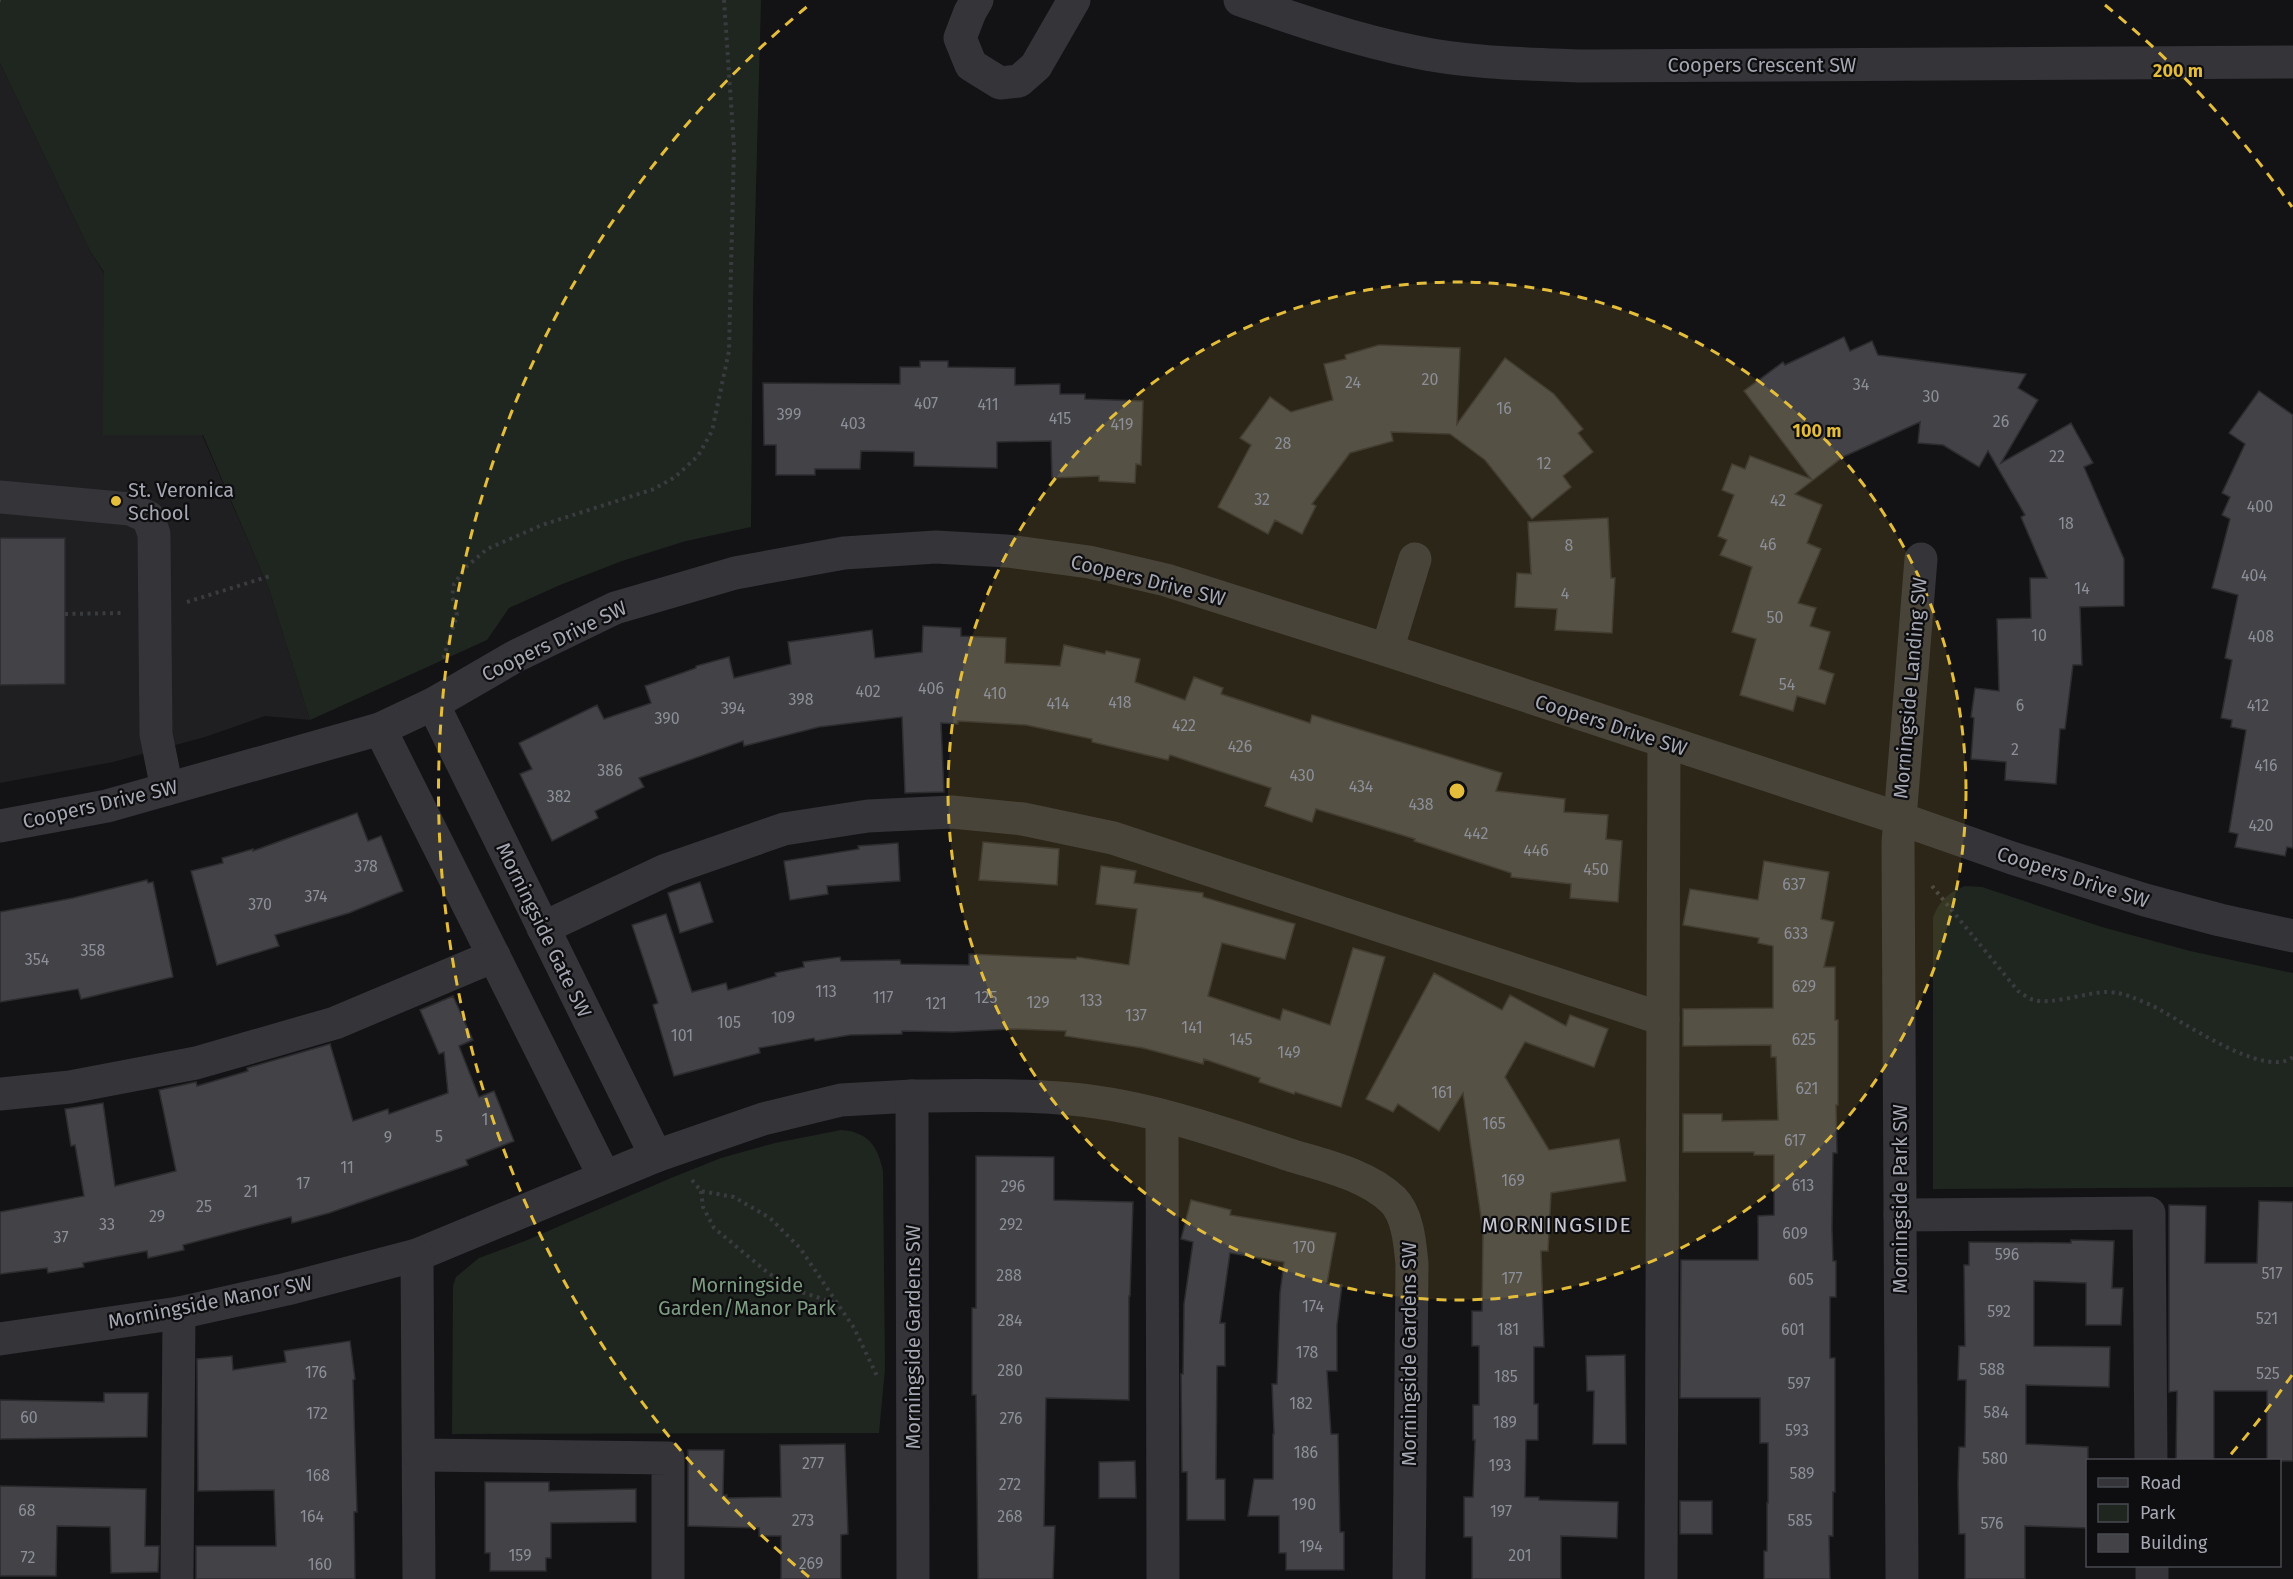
<svg xmlns="http://www.w3.org/2000/svg" width="2293" height="1579" font-family="'Fira Sans',sans-serif">
<style>
.built{fill:#1f1f21}
.green{fill:#1f2620}
.building{fill:#424247;stroke:#2d2d30;stroke-width:1.5}
.lines{fill:none;stroke-linecap:round;stroke-linejoin:round}
.path{stroke:#3a3b3f;stroke-width:4;stroke-dasharray:3 4.5;stroke-linecap:butt}
.minor{stroke:#343439;stroke-width:33}
.ring{fill:none;stroke:#e4bd3a;stroke-width:3;stroke-dasharray:10 8}
.poi-dot{fill:#e4bd3a;stroke:#0e0d0f;stroke-width:2}
.labels{text-anchor:middle;stroke-width:4.5;stroke-linejoin:round;paint-order:stroke}
.number-label{font-size:16px;fill:#8c8e98}
.street-label{font-size:20px;fill:#a5a8b3;stroke:#0e0d0f}
.poi-label{font-size:20px;fill:#a5a8b3;stroke:#0e0d0f;text-anchor:start}
.park-label{font-size:20px;fill:#7d9d82;stroke:#0e0d0f}
.neighbourhood-label{font-size:21px;letter-spacing:1.5px;fill:#c6c7d0;stroke:#0e0d0f}
.centre{fill:#e4bd3a;stroke:#0e0d0f;stroke-width:3}
.ring-label{font-size:18px;text-anchor:middle;font-weight:bold;fill:#e4bd3a;stroke:#0e0d0f;stroke-width:4.5;stroke-linejoin:round;paint-order:stroke}
</style>
<rect width="100%" height="100%" fill="#131214"/>
<!-- built -->
<polygon class="built" points="0,63 90,251 193,414 269,589 310,720 265,716 205,737 113,762 0,783"/>
<!-- green -->
<g class="green">
<polygon points="0,0 761,0 753,300 751,527 686,541 622,561 560,585 509,608 487,640 310,720 269,589 203,435 103,435 104,272 90,251 0,63"/>
<path d="M 1965,886 L 1982,887 L 2102,927 L 2190,951 L 2293,973 L 2293,1187 L 1933,1189 L 1933,917 C 1941,899 1948,893 1965,886 Z"/>
<path d="M 841,1130 C 869,1132 878,1147 883,1171 L 885,1369 L 879,1433 L 452,1434 L 453,1286 L 456,1277 L 479,1258 L 525,1241 L 671,1178 L 721,1158 L 775,1143 Z"/>
</g>
<!-- building -->
<g class="building">
<polygon points="1844,337 1850,351 1872,341 1878,355 2026,374 2018,388 2038,400 2001,463 2071,423 2093,463 2084,467 2124,559 2124,606 2080,607 2082,665 2073,665 2065,729 2060,729 2056,784 2005,780 2006,762 1971,759 1974,718 1971,717 1975,688 1999,691 1997,619 2031,618 2030,578 2047,578 2021,517 2025,515 1988,451 1979,467 1943,445 1918,443 1920,422 1843,457 1795,494 1822,505 1807,543 1821,549 1798,603 1816,608 1810,626 1830,632 1819,669 1834,674 1825,704 1797,696 1793,711 1740,695 1756,639 1732,632 1752,567 1720,555 1727,540 1718,536 1734,495 1722,490 1732,464 1745,469 1750,456 1811,479 1744,391 1783,362 1785,365"/>
<polygon points="1379,345 1460,348 1457,424 1505,358 1554,394 1583,429 1578,433 1593,452 1563,476 1571,487 1532,519 1485,460 1450,434 1391,432 1393,441 1350,453 1312,504 1316,506 1302,534 1275,520 1268,534 1218,507 1251,445 1240,438 1270,397 1291,412 1333,400 1324,364 1346,359 1345,355"/>
<polygon points="920,361 948,361 948,367 1015,368 1015,385 1060,384 1060,394 1085,394 1085,399 1143,401 1141,465 1136,464 1135,483 1099,481 1099,476 1052,478 1051,441 997,442 997,468 914,466 914,452 861,451 860,469 815,469 815,475 776,475 776,445 764,445 763,383 900,384 900,367 920,367"/>
<polygon points="2259,391 2293,415 2293,848 2287,847 2285,856 2235,847 2238,834 2229,832 2246,730 2231,727 2232,720 2221,718 2232,660 2225,658 2238,595 2212,588 2230,519 2222,515 2230,497 2222,493 2245,444 2229,433"/>
<polygon points="1608,518 1611,578 1615,578 1612,633 1555,630 1557,609 1515,607 1517,573 1531,574 1528,522"/>
<polygon points="0,538 65,538 65,684 0,685"/>
<polygon points="923,626 961,628 961,636 1006,638 1005,663 1060,666 1064,645 1105,654 1106,651 1140,659 1135,682 1185,700 1194,677 1223,688 1221,694 1310,723 1312,715 1502,773 1496,791 1565,799 1564,812 1608,815 1606,839 1622,841 1618,902 1570,898 1571,884 1511,877 1511,873 1414,841 1415,839 1316,809 1312,822 1265,806 1271,788 1170,755 1168,760 1092,742 1092,739 1026,725 958,721 958,724 941,723 944,792 905,793 902,717 819,727 744,746 743,741 639,778 644,787 595,811 598,818 552,841 520,774 532,769 519,743 597,705 604,719 651,703 645,686 696,668 696,666 729,657 734,678 791,664 788,642 872,630 875,658 922,652"/>
<polygon points="357,813 368,841 381,836 403,891 349,913 275,935 279,946 217,965 191,871 223,863 222,858 253,849 253,851"/>
<polygon points="983,842 1059,849 1057,885 979,880"/>
<polygon points="898,843 900,881 827,886 828,894 790,900 784,861 859,849 858,846"/>
<polygon points="1764,861 1829,872 1821,919 1834,922 1824,967 1835,967 1835,1020 1838,1020 1838,1105 1836,1105 1837,1153 1833,1153 1832,1228 1833,1261 1836,1261 1836,1297 1830,1297 1830,1358 1835,1358 1835,1492 1833,1492 1833,1536 1829,1536 1830,1579 1764,1579 1764,1551 1767,1551 1767,1503 1768,1503 1768,1443 1760,1443 1760,1398 1680,1398 1681,1260 1758,1260 1758,1216 1774,1215 1774,1155 1754,1155 1754,1152 1683,1152 1683,1114 1722,1114 1722,1121 1778,1120 1776,1057 1771,1057 1771,1045 1683,1046 1683,1009 1773,1008 1773,946 1758,943 1759,938 1683,925 1690,889 1758,900"/>
<polygon points="1101,866 1136,871 1134,883 1203,893 1203,897 1295,924 1285,959 1222,943 1208,996 1280,1020 1283,1009 1330,1025 1353,948 1385,957 1341,1107 1295,1092 1294,1094 1259,1082 1260,1078 1204,1059 1203,1064 1143,1048 1065,1036 1066,1031 1013,1029 953,1032 902,1031 902,1034 850,1035 815,1041 814,1038 759,1048 760,1053 674,1076 653,1005 658,1003 632,925 666,914 692,992 726,983 728,990 776,976 775,973 804,967 803,962 840,957 841,961 900,960 901,964 969,965 969,954 1076,959 1077,957 1129,965 1137,909 1096,904"/>
<polygon points="147,880 148,883 153,882 173,977 81,999 78,989 0,1002 0,912 73,898"/>
<polygon points="700,882 713,922 680,933 668,893"/>
<polygon points="1434,973 1502,1010 1510,995 1566,1026 1570,1015 1608,1029 1594,1067 1525,1042 1505,1077 1549,1150 1619,1139 1626,1181 1551,1193 1548,1251 1541,1251 1544,1347 1534,1347 1534,1404 1538,1404 1538,1440 1526,1440 1525,1497 1539,1497 1539,1500 1618,1502 1617,1538 1561,1536 1561,1579 1472,1579 1472,1537 1464,1537 1464,1497 1473,1497 1475,1440 1473,1440 1473,1405 1479,1405 1479,1346 1472,1346 1472,1311 1482,1311 1483,1231 1463,1093 1439,1131 1398,1104 1393,1112 1366,1099"/>
<polygon points="453,996 473,1040 459,1046 479,1097 494,1091 514,1141 466,1160 468,1165 329,1213 292,1223 291,1217 183,1245 184,1250 148,1258 147,1251 83,1263 84,1267 48,1273 47,1268 0,1274 0,1212 84,1196 75,1145 71,1146 65,1109 103,1103 115,1186 176,1171 159,1090 196,1082 197,1086 248,1071 247,1068 330,1044 353,1121 388,1109 389,1114 448,1093 444,1052 439,1054 420,1010"/>
<polygon points="976,1156 1054,1157 1054,1200 1133,1202 1130,1296 1129,1296 1129,1400 1046,1398 1044,1526 1055,1526 1053,1579 978,1579 976,1395 972,1395 972,1308 976,1308"/>
<polygon points="1191,1200 1231,1210 1230,1215 1336,1233 1327,1283 1342,1285 1337,1325 1337,1371 1327,1371 1331,1434 1338,1434 1340,1532 1344,1532 1344,1570 1286,1570 1286,1553 1279,1553 1279,1516 1248,1516 1254,1479 1273,1479 1273,1434 1274,1434 1272,1384 1277,1384 1280,1293 1284,1262 1230,1253 1220,1323 1225,1323 1225,1366 1217,1366 1216,1479 1225,1479 1225,1520 1187,1520 1187,1472 1182,1472 1181,1374 1183,1374 1184,1304 1193,1242 1181,1239"/>
<polygon points="2259,1201 2293,1202 2293,1461 2267,1461 2267,1391 2214,1391 2214,1461 2176,1461 2177,1391 2169,1392 2169,1205 2206,1206 2205,1263 2257,1263"/>
<polygon points="2071,1240 2114,1241 2112,1288 2123,1288 2121,1325 2086,1325 2086,1283 2034,1281 2034,1346 2110,1347 2109,1387 2026,1385 2026,1444 2088,1447 2088,1528 2025,1526 2025,1579 1965,1579 1965,1534 1959,1534 1958,1483 1959,1447 1965,1447 1966,1380 1958,1380 1959,1346 1965,1346 1964,1265 1969,1265 1969,1242 2071,1243"/>
<polygon points="350,1341 355,1379 353,1380 357,1512 354,1512 355,1579 196,1579 196,1546 276,1546 274,1490 198,1491 197,1359 232,1356 233,1370 286,1362 284,1351"/>
<polygon points="1625,1355 1626,1444 1593,1444 1594,1391 1587,1391 1586,1356"/>
<polygon points="104,1393 148,1393 147,1437 0,1439 0,1400 104,1402"/>
<polygon points="845,1444 848,1534 841,1535 841,1579 781,1579 781,1536 759,1536 759,1528 688,1526 688,1450 724,1450 723,1495 727,1495 727,1498 781,1497 780,1445"/>
<polygon points="1135,1461 1136,1498 1099,1498 1099,1462"/>
<polygon points="485,1482 549,1482 549,1491 636,1489 636,1522 551,1523 551,1558 546,1558 546,1571 490,1571 490,1553 485,1553"/>
<polygon points="0,1486 146,1489 145,1546 159,1546 158,1572 111,1573 110,1527 57,1526 56,1576 0,1576"/>
<rect x="1680" y="1501" width="32" height="33"/>
</g>
<g class="lines">
<!-- path -->
<g class="path">
<polyline points="0,0 1,0"/>
<polyline points="187,602 270,576"/>
<polyline points="65,614 122,613"/>
<polyline points="445,658 444,656 457,615 452,596 454,584 466,567 487,549 542,525 654,489 675,477 698,456 712,431 729,351 734,147 724,0"/>
<path d="M 1932,886 L 2018,991 C 2023,994 2029,999 2034,1000 C 2052,1005 2088,992 2107,992 C 2124,992 2136,999 2151,1005 C 2180,1019 2264,1080 2293,1057"/>
<polyline points="692,1180 701,1191 734,1197 770,1218 800,1248 854,1328 878,1378"/>
<polyline points="701,1191 703,1207 714,1228 767,1272 789,1288 835,1303"/>
</g>
<!-- minor -->
<g class="minor">
<polyline points="977,0 970,12 960,38 971,65 1000,83 1019,81 1036,66 1074,0"/>
<path d="M 1240,0 C 1298,20 1356,40 1416,52 C 1467,63 1528,64 1580,66 L 2293,62"/>
<polyline points="0,497 130,509 148,517 154,534 156,734 167,789"/>
<polyline points="1387,650 1415,559"/>
<polyline points="433,704 656,1156"/>
<polyline points="380,729 604,1176"/>
<polyline points="0,826 107,806 380,729 433,704 514,657 615,608 735,573 844,553 936,547 1007,551 1089,562 1166,580 1387,650 1898,818 2012,858 2145,900 2220,920 2293,936"/>
<polyline points="543,928 666,870 784,829 868,816 952,812 1023,819 1113,838 1663,1019"/>
<polyline points="0,1094 70,1087 196,1063 335,1023 494,956"/>
<polyline points="1162,1116 1163,1579"/>
<polyline points="1900,1215 2149,1213 2151,1460"/>
<polyline points="417,1255 656,1156 763,1119 841,1100 912,1096"/>
<polyline points="0,1339 179,1313 287,1289 417,1255 419,1579"/>
<polyline points="419,1455 668,1458 668,1579"/>
<polyline points="2152,1566 2152,1579"/>
<polyline points="177,1579 179,1313"/>
<path d="M 913,1579 L 912,1096 C 961,1096 1010,1094 1059,1098 C 1139,1103 1217,1131 1293,1156 C 1326,1166 1367,1175 1393,1200 C 1408,1215 1410,1244 1412,1264 L 1409,1579"/>
<polyline points="1661,1579 1664,742"/>
<polyline points="1902,1579 1898,843 1921,559"/>
</g>
</g>
<!-- distance rings -->
<circle cx="1457" cy="791" r="509" fill="#e4bd3a" fill-opacity=".12"/>
<g class="ring">
<circle cx="1457" cy="791" r="509"/>
<path d="M2292 1375A1019 1019 0 0 1 2226 1460M809 1577A1019 1019 0 0 1 809 5M2105 5A1019 1019 0 0 1 2292 207"/>
</g>
<!-- markers -->
<circle class="poi-dot" cx="116" cy="501" r="6"/>
<g class="labels">
<!-- number labels -->
<g class="number-label">
<text x="1430" y="385">20</text>
<text x="1353" y="388">24</text>
<text x="1861" y="390">34</text>
<text x="1931" y="402">30</text>
<text x="926" y="409">407</text>
<text x="988" y="410">411</text>
<text x="1504" y="414">16</text>
<text x="789" y="420">399</text>
<text x="1060" y="424">415</text>
<text x="2001" y="427">26</text>
<text x="853" y="429">403</text>
<text x="1122" y="430">419</text>
<text x="1283" y="449">28</text>
<text x="2057" y="462">22</text>
<text x="1544" y="469">12</text>
<text x="1262" y="505">32</text>
<text x="1778" y="506">42</text>
<text x="2260" y="512">400</text>
<text x="2066" y="529">18</text>
<text x="1768" y="550">46</text>
<text x="1569" y="551">8</text>
<text x="2254" y="581">404</text>
<text x="2082" y="594">14</text>
<text x="1565" y="599">4</text>
<text x="1775" y="623">50</text>
<text x="2039" y="641">10</text>
<text x="2261" y="642">408</text>
<text x="1787" y="690">54</text>
<text x="931" y="694">406</text>
<text x="868" y="697">402</text>
<text x="995" y="699">410</text>
<text x="801" y="705">398</text>
<text x="1120" y="708">418</text>
<text x="1058" y="709">414</text>
<text x="2020" y="711">6</text>
<text x="2258" y="711">412</text>
<text x="733" y="714">394</text>
<text x="667" y="724">390</text>
<text x="1184" y="731">422</text>
<text x="1240" y="752">426</text>
<text x="2015" y="755">2</text>
<text x="2266" y="771">416</text>
<text x="610" y="776">386</text>
<text x="1302" y="781">430</text>
<text x="1361" y="792">434</text>
<text x="559" y="802">382</text>
<text x="1421" y="810">438</text>
<text x="2261" y="831">420</text>
<text x="1476" y="839">442</text>
<text x="1536" y="856">446</text>
<text x="366" y="872">378</text>
<text x="1596" y="875">450</text>
<text x="1794" y="890">637</text>
<text x="316" y="902">374</text>
<text x="260" y="910">370</text>
<text x="1796" y="939">633</text>
<text x="93" y="956">358</text>
<text x="37" y="965">354</text>
<text x="1804" y="992">629</text>
<text x="826" y="997">113</text>
<text x="883" y="1003">117</text>
<text x="986" y="1003">125</text>
<text x="1091" y="1006">133</text>
<text x="1038" y="1008">129</text>
<text x="936" y="1009">121</text>
<text x="1136" y="1021">137</text>
<text x="783" y="1023">109</text>
<text x="729" y="1028">105</text>
<text x="1192" y="1033">141</text>
<text x="682" y="1041">101</text>
<text x="1241" y="1045">145</text>
<text x="1804" y="1045">625</text>
<text x="1289" y="1058">149</text>
<text x="1807" y="1094">621</text>
<text x="1442" y="1098">161</text>
<text x="485" y="1125">1</text>
<text x="1494" y="1129">165</text>
<text x="439" y="1142">5</text>
<text x="388" y="1143">9</text>
<text x="1795" y="1146">617</text>
<text x="347" y="1173">11</text>
<text x="1513" y="1186">169</text>
<text x="303" y="1189">17</text>
<text x="1803" y="1191">613</text>
<text x="1013" y="1192">296</text>
<text x="251" y="1197">21</text>
<text x="204" y="1212">25</text>
<text x="157" y="1222">29</text>
<text x="107" y="1230">33</text>
<text x="1011" y="1230">292</text>
<text x="1795" y="1239">609</text>
<text x="61" y="1243">37</text>
<text x="1304" y="1253">170</text>
<text x="2007" y="1260">596</text>
<text x="2272" y="1279">517</text>
<text x="1009" y="1281">288</text>
<text x="1512" y="1284">177</text>
<text x="1801" y="1285">605</text>
<text x="1313" y="1312">174</text>
<text x="1999" y="1317">592</text>
<text x="2267" y="1324">521</text>
<text x="1010" y="1326">284</text>
<text x="1508" y="1335">181</text>
<text x="1793" y="1335">601</text>
<text x="1307" y="1358">178</text>
<text x="1992" y="1375">588</text>
<text x="1010" y="1376">280</text>
<text x="316" y="1378">176</text>
<text x="2268" y="1379">525</text>
<text x="1506" y="1382">185</text>
<text x="1799" y="1389">597</text>
<text x="1301" y="1409">182</text>
<text x="1996" y="1418">584</text>
<text x="317" y="1419">172</text>
<text x="29" y="1423">60</text>
<text x="1011" y="1424">276</text>
<text x="1505" y="1428">189</text>
<text x="1797" y="1436">593</text>
<text x="1306" y="1458">186</text>
<text x="1995" y="1464">580</text>
<text x="813" y="1469">277</text>
<text x="1500" y="1471">193</text>
<text x="1802" y="1479">589</text>
<text x="318" y="1481">168</text>
<text x="1010" y="1490">272</text>
<text x="1304" y="1510">190</text>
<text x="27" y="1516">68</text>
<text x="1501" y="1517">197</text>
<text x="312" y="1522">164</text>
<text x="1010" y="1522">268</text>
<text x="803" y="1526">273</text>
<text x="1800" y="1526">585</text>
<text x="1992" y="1529">576</text>
<text x="1311" y="1552">194</text>
<text x="520" y="1561">159</text>
<text x="1520" y="1561">201</text>
<text x="28" y="1563">72</text>
<text x="811" y="1569">269</text>
<text x="320" y="1570">160</text>
</g>
<!-- street labels -->
<g class="street-label">
<text x="1762" y="72">Coopers Crescent SW</text>
<text transform="translate(1148 580) rotate(14)" y="7">Coopers Drive SW</text>
<text transform="translate(554 641) rotate(-26)" y="7">Coopers Drive SW</text>
<text transform="translate(1910 688) rotate(-85)" y="7">Morningside Landing SW</text>
<text transform="translate(1611 725) rotate(18)" y="7">Coopers Drive SW</text>
<text transform="translate(100 804) rotate(-13)" y="7">Coopers Drive SW</text>
<text transform="translate(2073 877) rotate(18)" y="7">Coopers Drive SW</text>
<text transform="translate(544 930) rotate(64)" y="7">Morningside Gate SW</text>
<text transform="translate(1900 1199) rotate(-90)" y="7">Morningside Park SW</text>
<text transform="translate(210 1302) rotate(-11)" y="7">Morningside Manor SW</text>
<text transform="translate(913 1337) rotate(-90)" y="7">Morningside Gardens SW</text>
<text transform="translate(1409 1354) rotate(-90)" y="7">Morningside Gardens SW</text>
</g>
<!-- poi labels -->
<g class="poi-label">
<text x="128" y="497">St. Veronica<tspan x="128" dy="23">School</tspan></text>
</g>
<!-- park labels -->
<g class="park-label">
<text x="747" y="1292">Morningside<tspan x="747" dy="23">Garden/Manor Park</tspan></text>
</g>
<!-- neighbourhood labels -->
<g class="neighbourhood-label">
<text x="1557" y="1232">MORNINGSIDE</text>
</g>
</g>
<circle cx="1457" cy="791" r="9" class="centre"/>
<g class="ring-label">
<text x="2178" y="77">200 m</text>
<text x="1817" y="437">100 m</text>
</g>
<!-- legend -->
<rect x="2086" y="1459" width="195" height="108" fill="#0e0d0f" stroke="#4a4b51" stroke-width="1.5"/>
<rect x="2098" y="1478" width="30" height="9" fill="#343439" stroke="#4a4b51" stroke-width="1.5"/>
<text x="2140" y="1489" font-size="18" fill="#a5a8b3">Road</text>
<rect x="2098" y="1504" width="30" height="18" fill="#1f2620" stroke="#4a4b51" stroke-width="1.5"/>
<text x="2140" y="1519" font-size="18" fill="#a5a8b3">Park</text>
<rect x="2098" y="1534" width="30" height="18" fill="#424247" stroke="#4a4b51" stroke-width="1.5"/>
<text x="2140" y="1549" font-size="18" fill="#a5a8b3">Building</text>
</svg>
